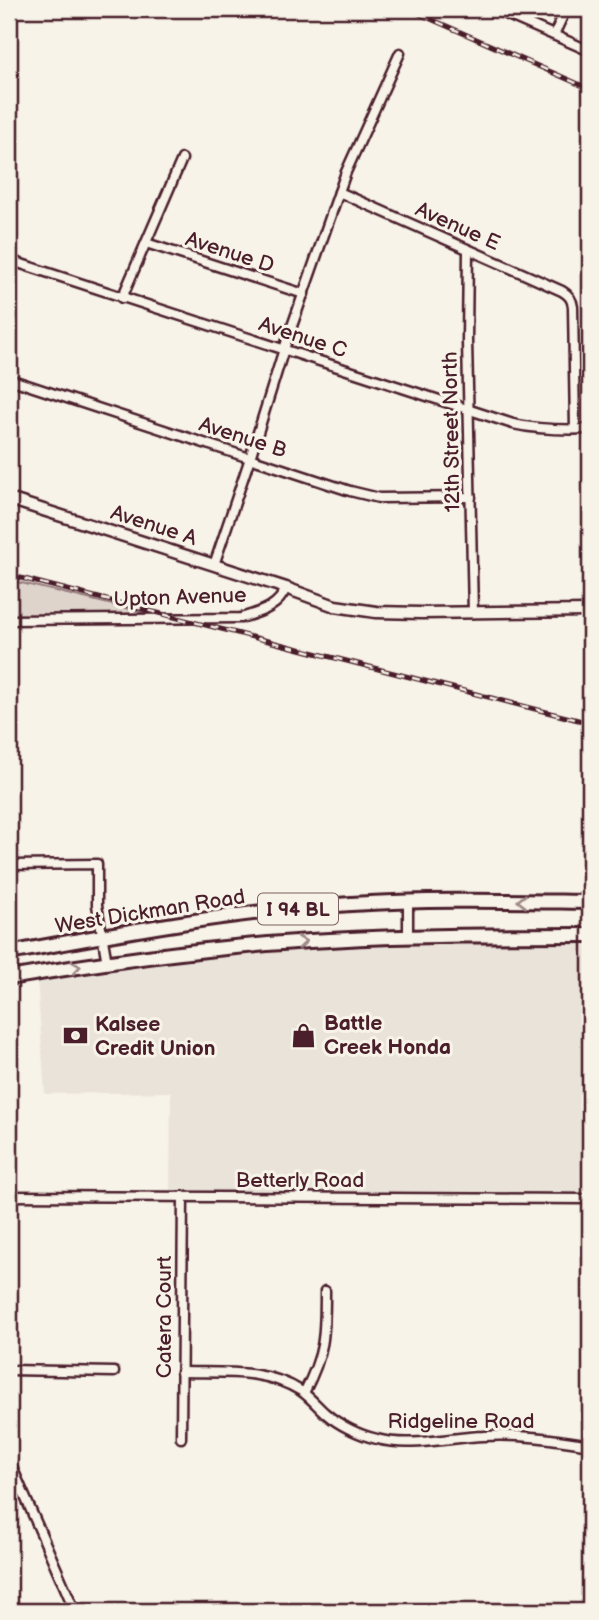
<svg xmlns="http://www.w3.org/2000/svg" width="599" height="1620" font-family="'Balsamiq Sans',sans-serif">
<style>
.built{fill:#eae3da}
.green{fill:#ded4cc;stroke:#947a7c;stroke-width:2}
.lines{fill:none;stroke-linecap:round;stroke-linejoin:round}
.minor-casing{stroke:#4a1f2b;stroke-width:13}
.tertiary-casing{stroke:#4a1f2b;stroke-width:15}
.primary-casing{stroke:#4a1f2b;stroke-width:18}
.minor{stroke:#f7f3e8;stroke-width:8}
.tertiary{stroke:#f7f3e8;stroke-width:10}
.primary{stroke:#f7f3e8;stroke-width:12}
.rail-casing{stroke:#4a1f2b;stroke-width:5}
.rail{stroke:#f7f3e8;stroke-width:2.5;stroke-dasharray:8;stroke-linecap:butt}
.oneway{stroke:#a0898a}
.labels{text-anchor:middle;stroke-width:6;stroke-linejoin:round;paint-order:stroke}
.shield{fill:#f7f3e8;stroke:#7e5f64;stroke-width:2}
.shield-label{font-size:19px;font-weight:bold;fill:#4a1f2b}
.street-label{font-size:21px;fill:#4a1f2b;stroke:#f7f3e8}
.poi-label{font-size:21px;font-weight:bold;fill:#4a1f2b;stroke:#f7f3e8;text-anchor:start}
</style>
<rect width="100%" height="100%" fill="#f7f3e8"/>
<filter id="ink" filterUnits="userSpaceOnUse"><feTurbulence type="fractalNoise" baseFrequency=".0143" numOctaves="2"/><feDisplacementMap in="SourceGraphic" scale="14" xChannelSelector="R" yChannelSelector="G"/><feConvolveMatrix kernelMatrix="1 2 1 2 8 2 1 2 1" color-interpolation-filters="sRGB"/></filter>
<g filter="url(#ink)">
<!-- built -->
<polygon class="built" points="424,941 590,941 590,1194 170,1191 171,1092 45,1094 37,978 212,954 312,945"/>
<!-- green -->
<polygon class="green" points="9,580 163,617 9,620"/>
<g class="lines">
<defs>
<g id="minor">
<polyline points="494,9 590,51"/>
<polyline points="554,35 566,9"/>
<path d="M 339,192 L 562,291 C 569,295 572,299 573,307 L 575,429"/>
<polyline points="146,243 304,294"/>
<polyline points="468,250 467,341 473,613"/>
<path d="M 9,260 L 513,424 C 539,430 564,430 590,429"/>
<polyline points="122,298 182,159"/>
<polyline points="9,379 350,491 379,498 471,497"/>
<polyline points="214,565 250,458 284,349 346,172 400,53"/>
<path d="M 9,620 L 241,618 C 260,612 278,608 286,588"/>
<polyline points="9,865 97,864 97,905 107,963"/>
<polyline points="408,938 408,901"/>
<polyline points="9,1196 590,1199"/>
<polyline points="9,1370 114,1372"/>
<path d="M 181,1372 C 223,1373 265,1368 301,1391 C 310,1397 317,1406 325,1413 C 339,1425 359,1435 377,1439 C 412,1448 449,1437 484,1436 C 520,1434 555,1439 590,1445"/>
<path d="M 304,1393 C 325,1353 325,1335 325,1291"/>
<polyline points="181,1438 183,1196"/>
<polyline points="9,1460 75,1611"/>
</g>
<polyline id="tertiary" points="9,499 286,588 335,606 376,612 421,613 590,611"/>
<g id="primary">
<path d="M 9,953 C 122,932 236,911 351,904 C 431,899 511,901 590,902"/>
<path d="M 9,978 C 115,960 223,945 330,940 C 417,935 504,935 590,935"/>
</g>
</defs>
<!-- minor casing -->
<use href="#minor" class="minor-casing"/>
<!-- tertiary casing -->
<use href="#tertiary" class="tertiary-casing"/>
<!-- primary casing -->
<use href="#primary" class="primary-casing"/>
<!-- minor -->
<use href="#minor" class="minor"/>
<!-- tertiary -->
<use href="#tertiary" class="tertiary"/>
<!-- primary -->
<use href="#primary" class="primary"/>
<defs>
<g id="rail">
<polyline points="408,9 590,89"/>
<polyline points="9,575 590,723"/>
</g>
</defs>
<!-- rail casing -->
<use href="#rail" class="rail-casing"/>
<!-- rail -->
<use href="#rail" class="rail"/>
</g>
<!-- one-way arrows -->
<defs><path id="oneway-chevron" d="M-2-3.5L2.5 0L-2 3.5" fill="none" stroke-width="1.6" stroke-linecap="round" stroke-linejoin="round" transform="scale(1.75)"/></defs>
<g class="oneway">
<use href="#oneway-chevron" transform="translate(522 901) rotate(-180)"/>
<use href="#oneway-chevron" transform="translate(302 942) rotate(-5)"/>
<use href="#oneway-chevron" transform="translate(76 967) rotate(-8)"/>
</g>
</g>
<!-- icons -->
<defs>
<symbol id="shop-bare" viewBox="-9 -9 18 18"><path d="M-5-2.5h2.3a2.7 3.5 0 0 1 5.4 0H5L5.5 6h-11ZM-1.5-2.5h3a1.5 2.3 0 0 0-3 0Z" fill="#4a1f2b" stroke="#f7f3e8" stroke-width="2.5" paint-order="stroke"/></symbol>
<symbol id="bank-bare" viewBox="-9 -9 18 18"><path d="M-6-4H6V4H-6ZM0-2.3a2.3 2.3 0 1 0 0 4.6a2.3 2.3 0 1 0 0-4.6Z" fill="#4a1f2b" stroke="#f7f3e8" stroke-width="2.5" paint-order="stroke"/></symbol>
</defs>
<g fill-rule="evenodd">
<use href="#shop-bare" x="286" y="1018" width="35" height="35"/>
<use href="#bank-bare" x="58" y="1018" width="35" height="35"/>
</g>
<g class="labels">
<!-- shield labels -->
<rect class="shield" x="258" y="893.5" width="80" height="31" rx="5"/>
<g class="shield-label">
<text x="298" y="916">I 94 BL</text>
</g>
<!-- street labels -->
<g class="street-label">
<text transform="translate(458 226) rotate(24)" y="7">Avenue E</text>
<text transform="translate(230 252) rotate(18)" y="7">Avenue D</text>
<text transform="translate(303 337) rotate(18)" y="7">Avenue C</text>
<text transform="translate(451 432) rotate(-91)" y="7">12th Street North</text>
<text transform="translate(243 437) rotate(18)" y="7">Avenue B</text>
<text transform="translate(154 525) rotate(18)" y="7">Avenue A</text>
<text transform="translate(180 597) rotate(-2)" y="7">Upton Avenue</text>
<text transform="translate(150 911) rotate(-9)" y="7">West Dickman Road</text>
<text x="300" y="1187">Betterly Road</text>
<text transform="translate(164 1317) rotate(-90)" y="7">Catera Court</text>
<text x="461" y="1428">Ridgeline Road</text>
</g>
<!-- poi labels -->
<g class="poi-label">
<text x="324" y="1030">Battle<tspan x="324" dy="24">Creek Honda</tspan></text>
<text x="95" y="1031">Kalsee<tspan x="95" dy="24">Credit Union</tspan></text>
</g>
</g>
<!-- margin -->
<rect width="599" height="1620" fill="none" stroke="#f7f3e8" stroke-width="35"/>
<rect x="18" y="18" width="564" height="1585" fill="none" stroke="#4a1f2b" stroke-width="2.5" filter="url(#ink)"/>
</svg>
